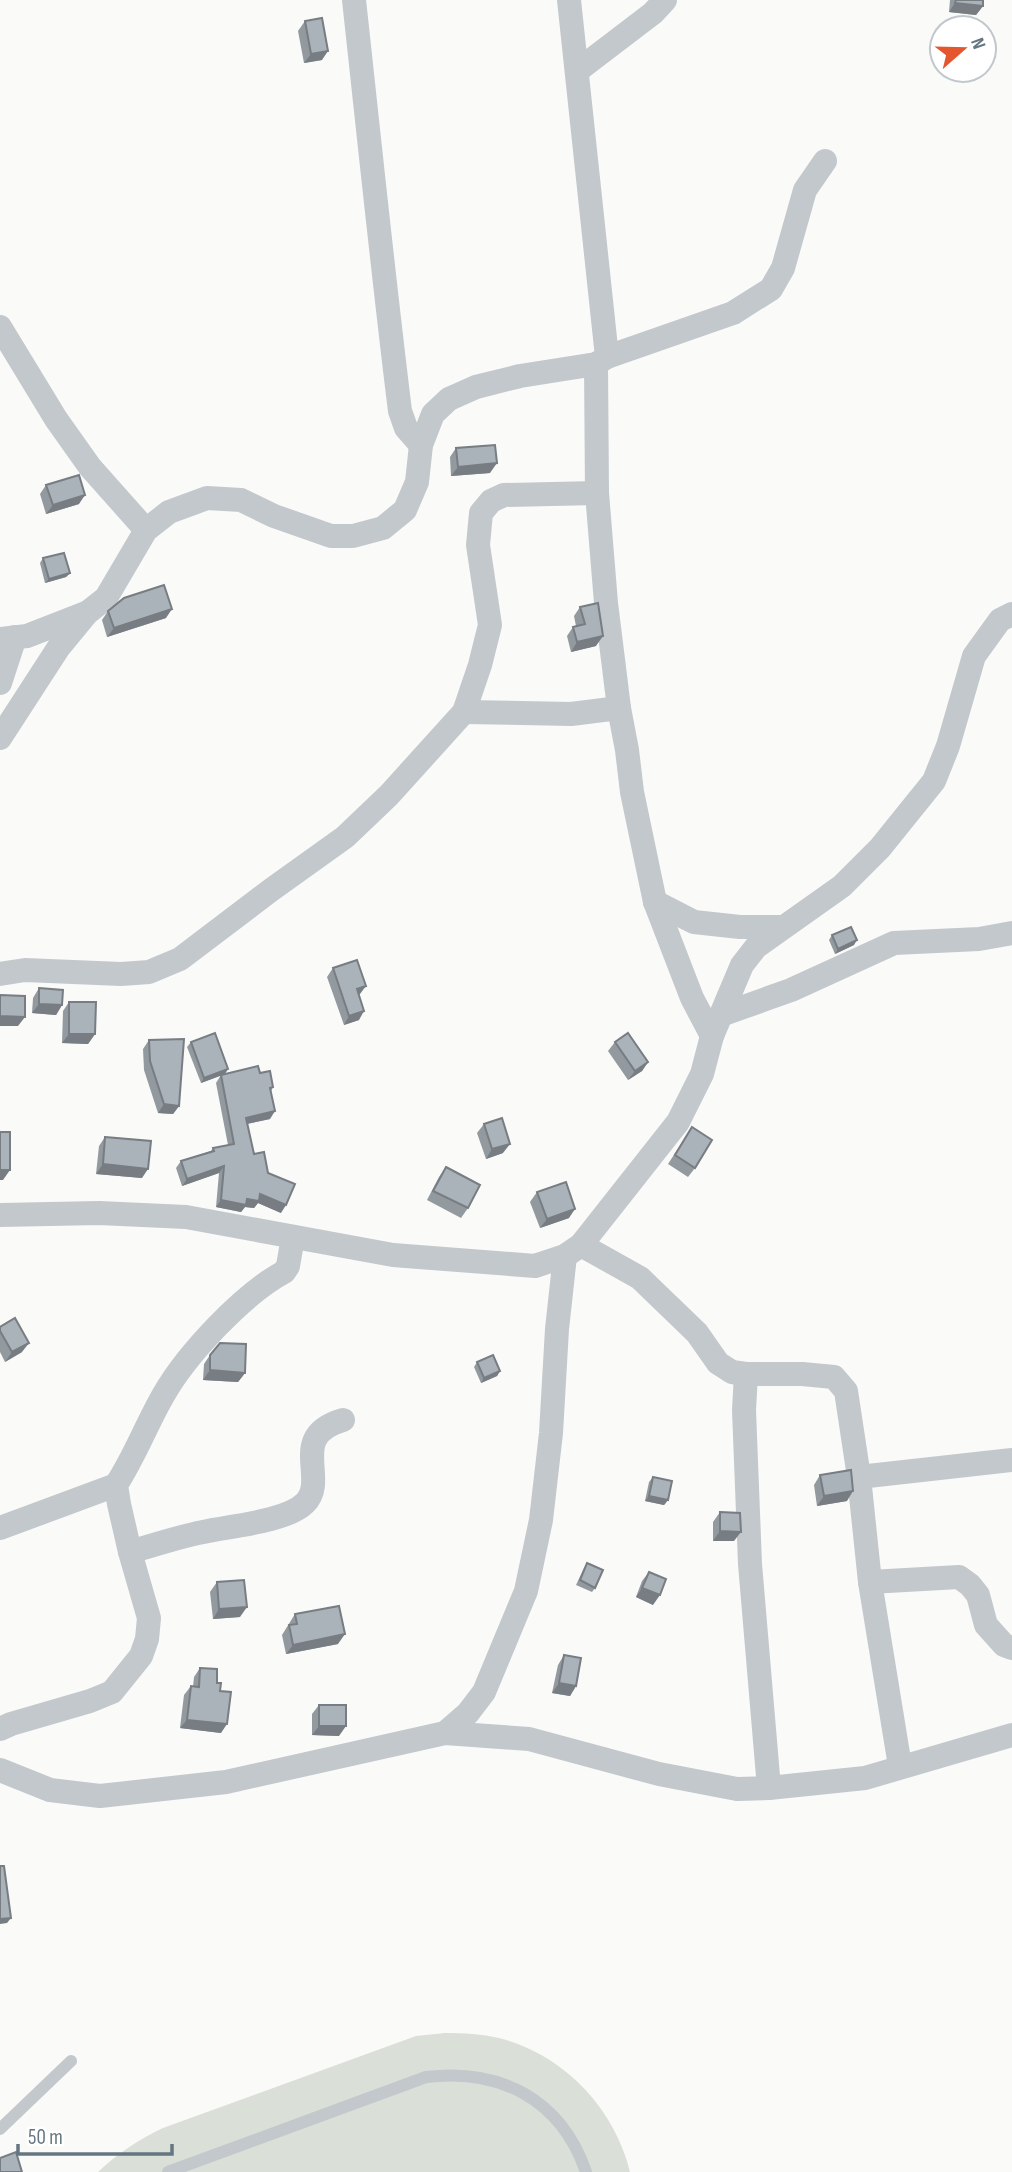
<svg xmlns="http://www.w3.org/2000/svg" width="1012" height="2172" font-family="'Sofia Sans Condensed',sans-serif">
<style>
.green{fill:#dadfd7}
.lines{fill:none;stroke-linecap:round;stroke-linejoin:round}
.service{stroke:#c3c8cc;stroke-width:12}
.minor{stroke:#c3c8cc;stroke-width:24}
.wall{fill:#929a9f}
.shaded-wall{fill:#777d82}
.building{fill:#aab3b9;stroke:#777d82;stroke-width:2}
</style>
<rect width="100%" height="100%" fill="#fafaf8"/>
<!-- green -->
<path class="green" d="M 445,2033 C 463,2033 482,2034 499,2038 C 564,2055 614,2108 630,2172 L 98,2172 C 118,2153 138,2140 163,2128 L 416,2036 Z"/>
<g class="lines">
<!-- service -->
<g class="service">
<polyline points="0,2129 71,2061"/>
<path d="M 168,2172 L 426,2077 C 500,2068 561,2099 586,2172"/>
</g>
<!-- minor -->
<g class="minor">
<path d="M 354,0 C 369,137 383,274 400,411 L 406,428 L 421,445"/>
<polyline points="577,71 653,13 665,0"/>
<polyline points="0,327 56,419 90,467 146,530"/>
<polyline points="607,357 733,313 771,289 783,268 805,190 825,161"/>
<polyline points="596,364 597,493 606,603 619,708 627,750 632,792 655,902 692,998 712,1036"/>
<polyline points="0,639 27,636 86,613"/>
<polyline points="0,683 15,637"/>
<polyline points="464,712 571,714 619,708"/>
<polyline points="0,738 59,647 87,613 106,598 146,530 169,512 207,498 241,500 274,516 331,536 353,536 383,528 405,510 417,482 421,445 433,414 449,399 476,387 520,376 596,364 607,357 569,0"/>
<polyline points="655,902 694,922 740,927 783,927"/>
<polyline points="0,974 25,970 121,974 149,972 180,959 271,890 345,837 389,795 464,712 480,665 490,625 478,545 481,513 491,501 504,495 597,493"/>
<polyline points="721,1015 791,990 894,943 979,939 1012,933"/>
<polyline points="0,1215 99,1213 186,1217 393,1255 535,1266 565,1256 581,1245 678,1122 702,1074 712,1036 742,965 756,947 842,886 880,848 934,781 948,746 974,656 1000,620 1012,614"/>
<polyline points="581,1245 640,1278 697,1333 718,1363 732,1372 746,1374 802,1374 834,1377 846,1391 859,1477 870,1582 900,1766"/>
<polyline points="746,1374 744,1410 750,1564 769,1788"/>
<polyline points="859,1477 1012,1460"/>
<polyline points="0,1528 116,1485"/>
<path d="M 130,1552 C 154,1545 178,1537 203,1532 C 229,1526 286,1522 305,1503 C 329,1479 287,1436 343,1420"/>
<polyline points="870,1582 959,1577 970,1585 978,1595 986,1625 1004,1645 1012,1648"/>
<path d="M 0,1729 L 11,1724 L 90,1701 L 112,1692 L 141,1656 L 147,1639 L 149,1618 L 130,1552 L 119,1504 L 116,1485 C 135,1456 147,1423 164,1394 C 187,1354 243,1294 284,1272 L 288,1266 L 293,1237"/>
<polyline points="445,1733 468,1713 484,1692 526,1591 541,1520 551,1433 557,1329 565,1256"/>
<polyline points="0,1770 50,1790 100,1796 226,1782 445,1733 529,1739 659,1774 737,1789 769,1788 865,1778 1012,1735"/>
</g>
</g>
<!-- wall -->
<g class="wall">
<polygon points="950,0 983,0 983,6 976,15 949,12"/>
<polygon points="305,21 322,60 304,63 298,31"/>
<polygon points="456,448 490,473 451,476 450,457"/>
<polygon points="46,485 79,504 46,514 40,494"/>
<polygon points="43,558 70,573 66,577 45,583 40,563"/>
<polygon points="580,607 596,646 571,652 567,636 573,627 576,626 574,616"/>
<polygon points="108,611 166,618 107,637 102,620"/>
<polygon points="832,935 854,945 835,954 829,940"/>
<polygon points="333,968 360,994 359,995 359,1020 344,1025 327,977"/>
<polygon points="39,988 62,1005 56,1015 32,1013 33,998"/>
<polygon points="69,1002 95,1034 88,1044 62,1043 63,1011"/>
<polygon points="149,1040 179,1106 173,1114 158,1113 144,1070 143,1049"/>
<polygon points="191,1042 225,1074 201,1083 187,1047"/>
<polygon points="615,1042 648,1062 642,1071 628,1080 608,1051"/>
<polygon points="260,1073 273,1087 271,1091 270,1119 247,1124 254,1154 268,1173 281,1213 258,1203 254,1208 245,1207 241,1212 216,1207 219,1173 182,1186 176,1168 181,1161 211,1151 213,1148 228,1145 216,1083 221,1075"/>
<polygon points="484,1124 503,1153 486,1159 477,1133"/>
<polygon points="692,1127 695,1168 688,1177 668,1164"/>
<polygon points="105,1137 142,1178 96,1174 99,1146"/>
<polygon points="446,1167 468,1208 461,1218 427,1200 439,1177"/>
<polygon points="537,1192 569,1218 540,1228 530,1202"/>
<polygon points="0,1327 22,1352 5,1362 0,1352"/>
<polygon points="210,1355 245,1373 238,1382 203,1380 204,1364"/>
<polygon points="477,1362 500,1371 497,1376 481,1383 474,1367"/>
<polygon points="820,1475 847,1501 817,1506 814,1485"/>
<polygon points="653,1477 668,1500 664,1505 645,1501 649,1482"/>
<polygon points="720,1512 734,1541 713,1541 713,1522"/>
<polygon points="587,1563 595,1588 592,1592 576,1585 584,1568"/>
<polygon points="649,1572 653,1605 636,1597 642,1581"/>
<polygon points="217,1582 240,1617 213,1619 210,1592"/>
<polygon points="295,1614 338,1644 286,1654 282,1635"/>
<polygon points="564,1655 576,1686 570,1696 552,1693 558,1665"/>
<polygon points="200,1668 217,1683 220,1691 221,1733 180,1728 184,1695 191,1686 193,1687 194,1677"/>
<polygon points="319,1705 339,1736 312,1735 312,1714"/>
</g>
<!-- shaded-wall -->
<g class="shaded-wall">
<polygon points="955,3 983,6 976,15 949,12"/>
<polygon points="328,51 322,60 304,63 311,54"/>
<polygon points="497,463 490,473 451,476 458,467"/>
<polygon points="85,495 79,504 46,514 53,505"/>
<polygon points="70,573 66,577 45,583 49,579"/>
<polygon points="172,609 166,618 107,637 114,628"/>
<polygon points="603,636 596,646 571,652 577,642"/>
<polygon points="857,940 854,945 835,954 838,949"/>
<polygon points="366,986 360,994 351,998 357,989"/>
<polygon points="39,1004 62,1005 56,1015 32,1013"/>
<polygon points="364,1011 359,1020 344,1025 349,1016"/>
<polygon points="0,1016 25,1017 18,1026 0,1026"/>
<polygon points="69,1034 95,1034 88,1044 62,1043"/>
<polygon points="648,1062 642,1071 628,1080 635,1071"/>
<polygon points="228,1069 225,1074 201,1083 204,1078"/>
<polygon points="164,1104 179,1106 173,1114 158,1113"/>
<polygon points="275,1111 270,1119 241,1125 246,1118"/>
<polygon points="510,1144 503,1153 486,1159 492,1149"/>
<polygon points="103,1164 148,1169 142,1178 96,1174"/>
<polygon points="224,1166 219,1173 182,1186 187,1179"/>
<polygon points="0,1170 10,1170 3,1180 0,1180"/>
<polygon points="260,1194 286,1205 281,1213 258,1203 254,1208 245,1207 241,1212 216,1207 221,1200 247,1199"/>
<polygon points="575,1209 569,1218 540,1228 547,1219"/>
<polygon points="29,1343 22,1352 5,1362 12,1352"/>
<polygon points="210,1370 245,1373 238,1382 203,1380"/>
<polygon points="500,1371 497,1376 481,1383 484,1378"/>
<polygon points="853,1491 847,1501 817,1506 824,1496"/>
<polygon points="649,1496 668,1500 664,1505 645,1501"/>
<polygon points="720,1531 741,1532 734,1541 713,1541"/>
<polygon points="642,1588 660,1595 653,1605 636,1597"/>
<polygon points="247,1607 240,1617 213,1619 219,1609"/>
<polygon points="345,1634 338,1644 286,1654 293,1645"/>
<polygon points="559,1683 576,1686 570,1696 552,1693"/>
<polygon points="187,1720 227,1724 221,1733 180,1728"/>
<polygon points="319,1726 346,1726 339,1736 312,1735"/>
<polygon points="11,1918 7,1923 0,1924 0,1919"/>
</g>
<!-- building -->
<g class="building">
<polygon points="956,0 983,0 983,6 955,3"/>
<polygon points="322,18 328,51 311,54 305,21"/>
<polygon points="495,445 497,463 458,467 456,448"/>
<polygon points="79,475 85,495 53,505 46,485"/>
<polygon points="64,553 70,573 49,579 43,558"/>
<polygon points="164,585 172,609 114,628 108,611 124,598"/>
<polygon points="598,603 603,636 577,642 573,627 585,624 580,607"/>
<polygon points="851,927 857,940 838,949 832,935"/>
<polygon points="357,960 366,986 357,989 364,1011 349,1016 333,968"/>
<polygon points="39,988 63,990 62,1005 39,1004"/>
<polygon points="0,995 25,996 25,1017 0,1016"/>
<polygon points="69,1002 96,1002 95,1034 69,1034"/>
<polygon points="215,1033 228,1069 204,1078 191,1042"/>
<polygon points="628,1033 648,1062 635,1071 615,1042"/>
<polygon points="184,1039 179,1106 164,1104 150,1061 149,1040"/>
<polygon points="258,1066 260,1073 270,1071 273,1087 270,1088 275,1111 246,1118 254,1154 264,1152 268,1173 295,1184 286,1205 260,1194 259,1201 247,1199 246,1205 221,1200 224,1166 187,1179 181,1161 214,1151 213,1148 234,1144 221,1075"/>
<polygon points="502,1118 510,1144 492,1149 484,1124"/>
<polygon points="692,1127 712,1140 695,1168 675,1155"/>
<rect x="0" y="1132" width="10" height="38"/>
<polygon points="105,1137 151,1141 148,1169 103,1164"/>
<polygon points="446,1167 480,1185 468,1208 433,1191"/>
<polygon points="566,1182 575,1209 547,1219 537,1192"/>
<polygon points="15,1318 29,1343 12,1352 0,1331 0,1327"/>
<polygon points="220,1343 246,1344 245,1373 210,1370 210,1355"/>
<polygon points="493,1355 500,1371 484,1378 477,1362"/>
<polygon points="851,1470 853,1491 824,1496 820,1475"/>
<polygon points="653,1477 672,1481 668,1500 649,1496"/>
<polygon points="720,1512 740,1513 741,1532 720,1531"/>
<polygon points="587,1563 603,1570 595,1588 580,1580"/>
<polygon points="649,1572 666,1579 660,1595 642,1588"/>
<polygon points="244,1580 247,1607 219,1609 217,1582"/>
<polygon points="339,1606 345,1634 293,1645 289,1625 297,1624 295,1614"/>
<polygon points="564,1655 581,1658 576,1686 559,1683"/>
<polygon points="200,1668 217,1669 217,1683 221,1683 220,1691 231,1692 227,1724 187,1720 191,1686 199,1687"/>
<rect x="319" y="1705" width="27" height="21"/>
<polygon points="0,1866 4,1866 11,1918 0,1919"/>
<polygon points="16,2152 22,2172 0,2172 0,2158"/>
</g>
<!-- north arrow -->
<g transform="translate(963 49) rotate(70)"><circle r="33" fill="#ffffff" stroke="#c1c8cd" stroke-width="2"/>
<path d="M0-5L12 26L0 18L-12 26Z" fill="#e4572e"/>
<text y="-10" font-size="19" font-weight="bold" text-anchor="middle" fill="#657683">N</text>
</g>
<!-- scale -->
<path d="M18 2144v10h154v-10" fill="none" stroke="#657683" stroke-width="3.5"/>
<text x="28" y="2144" font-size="21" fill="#657683" stroke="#ffffff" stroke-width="5" paint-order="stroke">50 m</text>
</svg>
